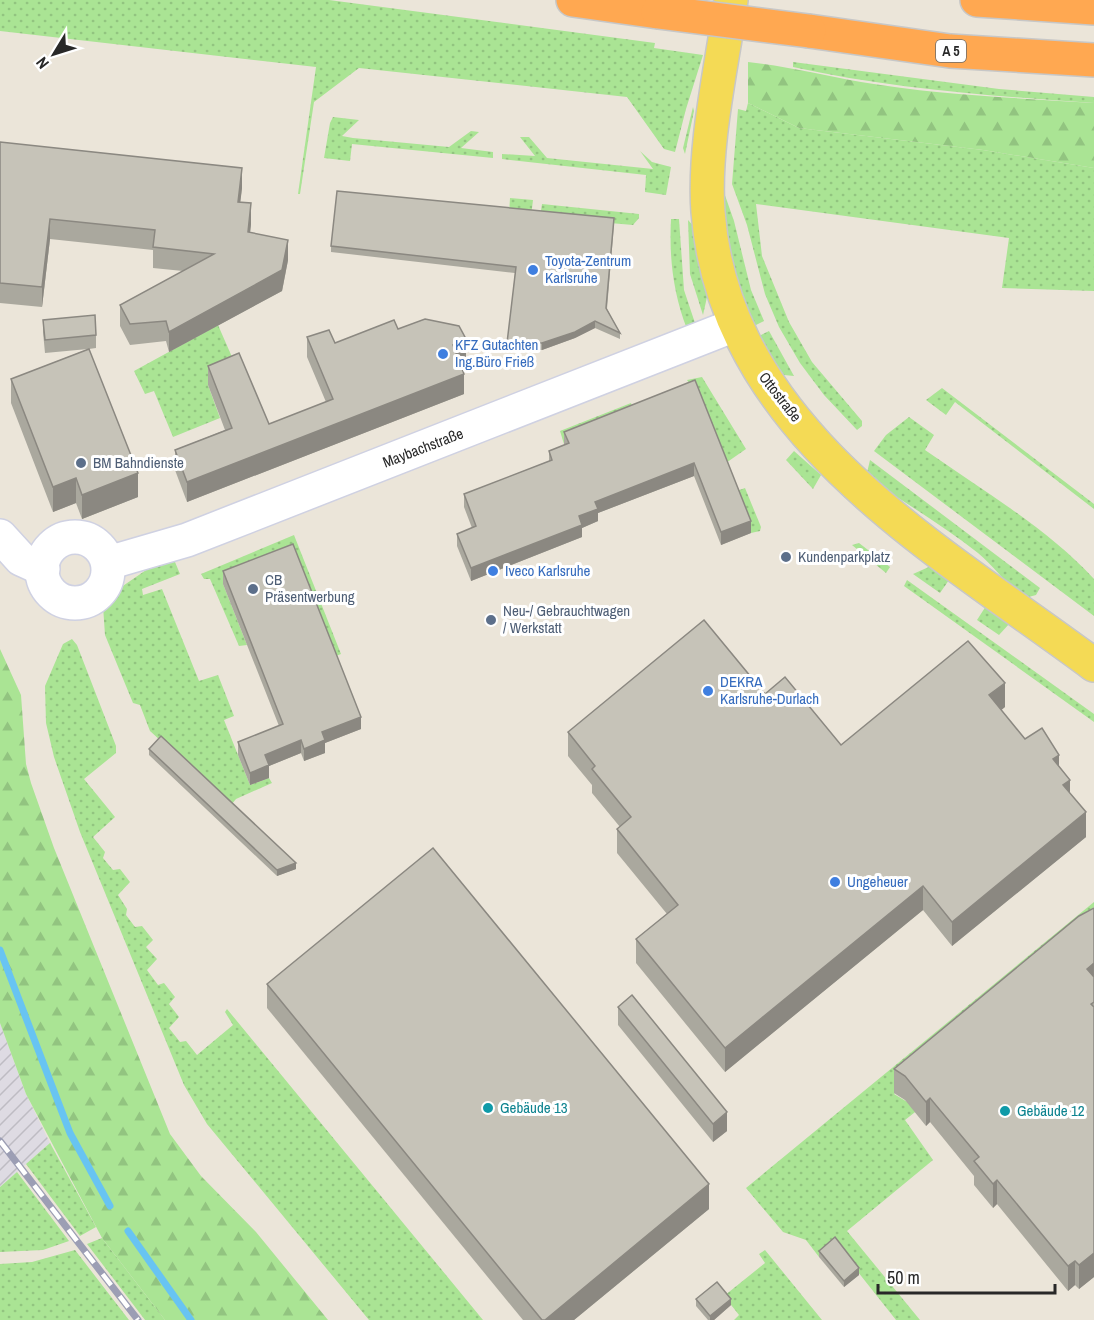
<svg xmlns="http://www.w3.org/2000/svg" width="1094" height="1320" font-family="'Archivo Narrow',sans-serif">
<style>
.industrial{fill:url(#industrial-furrows)}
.grass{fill:url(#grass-dots)}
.forest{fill:url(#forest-firs)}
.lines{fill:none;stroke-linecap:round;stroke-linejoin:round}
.stream{stroke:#68c4f2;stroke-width:7}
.minor-casing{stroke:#cfd1e2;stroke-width:36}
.major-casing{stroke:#c7c7c7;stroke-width:36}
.highway-casing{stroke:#c7c7c7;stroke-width:36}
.minor{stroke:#fff;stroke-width:33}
.major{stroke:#f4da55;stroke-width:33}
.highway{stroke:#ffa851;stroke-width:33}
.rail-casing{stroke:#9c9eb4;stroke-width:7}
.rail{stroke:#fff;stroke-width:4.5;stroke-dasharray:14;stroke-linecap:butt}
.highway-bridge-casing{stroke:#c7c7c7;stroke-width:36;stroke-linecap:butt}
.highway-bridge{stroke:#ffa851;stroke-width:33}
.wall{fill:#aaa89e}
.shaded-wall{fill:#8b8881}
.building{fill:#c6c3b8;stroke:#8b8881;stroke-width:1.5}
.shop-dot{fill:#3f7fe0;stroke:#fff;stroke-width:2}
.service-dot{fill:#5c6f8a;stroke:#fff;stroke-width:2}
.culture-dot{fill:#0f9aa8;stroke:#fff;stroke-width:2}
.labels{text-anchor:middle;stroke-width:6;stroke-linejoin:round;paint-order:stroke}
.shield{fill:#fff;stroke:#686868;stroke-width:1.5}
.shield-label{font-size:14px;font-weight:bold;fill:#282828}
.shop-label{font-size:15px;fill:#366cbe;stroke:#fff;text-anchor:start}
.street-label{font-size:15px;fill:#282828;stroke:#fff}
.service-label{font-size:15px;fill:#4e5e75;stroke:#fff;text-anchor:start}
.culture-label{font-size:15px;fill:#0d838f;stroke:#fff;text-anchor:start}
</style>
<defs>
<pattern id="industrial-furrows" width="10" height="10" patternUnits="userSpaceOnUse" patternTransform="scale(1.5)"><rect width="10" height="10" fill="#dedbe3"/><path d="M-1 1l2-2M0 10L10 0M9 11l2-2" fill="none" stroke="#bebcc3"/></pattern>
<pattern id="grass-dots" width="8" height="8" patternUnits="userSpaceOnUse" patternTransform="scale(1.5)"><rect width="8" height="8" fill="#aae494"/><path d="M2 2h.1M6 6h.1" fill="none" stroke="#92c480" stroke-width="1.8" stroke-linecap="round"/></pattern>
<pattern id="forest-firs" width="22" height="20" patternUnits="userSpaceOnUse" patternTransform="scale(1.5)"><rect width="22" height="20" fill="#aae494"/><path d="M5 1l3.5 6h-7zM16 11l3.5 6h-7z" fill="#92c480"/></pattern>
</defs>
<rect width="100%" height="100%" fill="#ebe5d9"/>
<!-- industrial -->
<polygon class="industrial" points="0,1023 26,1094 50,1143 0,1187"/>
<!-- grass -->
<g class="grass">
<polygon points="0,0 329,0 655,43 654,48 703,55 686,109 675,152 664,149 627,97 359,68 314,102 300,194 298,194 316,67 0,31"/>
<path d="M 793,62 L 999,89 L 1094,97 L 1094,103 C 992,96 893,89 793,67 Z"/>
<polygon points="748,103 799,128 983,150 1094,168 1094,291 1002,288 1009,238 756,204 762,256 789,322 812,362 862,421 862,426 857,430 824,395 800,363 779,327 765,294 747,225 732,184 738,109 746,111"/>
<polygon points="693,107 694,111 685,154 683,148"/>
<polygon points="333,117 359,120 342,136 353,138 449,147 471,131 479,132 461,148 493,152 493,158 352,144 350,161 324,158 330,123"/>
<polygon points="520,137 529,137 547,158 653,169 640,151 652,162 671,167 666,195 645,192 646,175 502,159 502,154 535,156"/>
<polygon points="720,181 734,221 751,290 764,321 752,327 732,276"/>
<polygon points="510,198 533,200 531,216 509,214"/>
<polygon points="542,204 639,214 639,218 633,225 540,217"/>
<path d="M 671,219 L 679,219 L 684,290 L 695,323 L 687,329 C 673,293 669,257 671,219 Z"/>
<polygon points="688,220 697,230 706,289 707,297 703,315 690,274"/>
<polygon points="218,325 239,373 208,385 220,418 173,437 154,391 145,394 134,371"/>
<polygon points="769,331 794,376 784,375 757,337"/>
<polygon points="702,377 746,449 723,465 696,393 687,380"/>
<polygon points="942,388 1094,504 1094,509 955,402 946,415 926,400"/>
<polygon points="631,403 635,417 564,444 560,431"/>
<path d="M 909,417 L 934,435 L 925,450 C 982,490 1047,528 1094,579 L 1094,616 L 874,451 L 886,435 Z"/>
<polygon points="794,451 821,475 813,489 786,460"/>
<path d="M 870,460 L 1040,588 L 1036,595 L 1025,598 C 1007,586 995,567 978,553 C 942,525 904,502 866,477 Z"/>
<polygon points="745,488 761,527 760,531 751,533 734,492"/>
<polygon points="294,535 341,654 333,657 223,584 247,645 239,646 210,579 204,579 201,574"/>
<polygon points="859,543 890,567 886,573 852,545"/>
<polygon points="168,559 175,562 180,574 142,589 143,595 162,589 199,681 218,675 234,716 224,720 250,785 269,778 272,783 236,799 231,805 150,731 140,705 133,703 105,635 103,606 101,601 149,568"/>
<polygon points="931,566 949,580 940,593 913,574"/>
<polygon points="907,580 1094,714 1094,722 904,586"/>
<polygon points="986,606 1010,623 999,635 977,620"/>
<polygon points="72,639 77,645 116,746 116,753 84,779 115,817 93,837 105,852 103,858 113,870 120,869 130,882 118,895 127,909 126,915 135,927 142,926 153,940 146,947 157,959 147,970 158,985 164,983 175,997 169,1004 179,1017 169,1028 180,1042 186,1041 197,1055 233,1025 225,1012 227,1009 483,1320 369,1320 207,1124 184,1085 80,832 54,757 46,723 45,686 63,644"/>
<polygon points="1094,902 1094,907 1041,950 894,1094 919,1109 905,1120 933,1160 847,1231 920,1320 896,1320 835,1243 819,1257 806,1240 783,1232 746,1188"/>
<polygon points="50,1143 96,1227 80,1236 26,1164"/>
<polygon points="17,1172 69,1241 43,1250 0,1252 0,1187"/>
<polygon points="102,1238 165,1320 145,1320 87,1244"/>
<polygon points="75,1250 129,1320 0,1320 0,1264 32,1262"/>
<polygon points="765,1250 822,1320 734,1320 739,1315 724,1296 765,1263 759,1254"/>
</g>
<!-- forest -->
<g class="forest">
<path d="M 748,62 C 786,66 823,75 861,82 C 938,95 1016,98 1094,103 L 1094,168 L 983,150 L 799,128 L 748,103 Z"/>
<polygon points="0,649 21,695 26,764 31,783 54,848 170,1134 201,1176 256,1232 328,1320 165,1320 102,1238 26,1094 0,1023"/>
</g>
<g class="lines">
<!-- stream -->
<g class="stream">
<polyline points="0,950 70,1133 110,1206"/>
<polyline points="128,1231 191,1320"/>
</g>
<defs>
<g id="minor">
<polyline points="0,536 21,559 43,569"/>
<circle cx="75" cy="570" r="33"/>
<polyline points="108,563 187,540 735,325"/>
</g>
<path id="major" d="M 731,0 C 722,66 703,146 708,212 C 725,432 936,547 1094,665"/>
<g id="highway">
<polyline points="573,0 658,12"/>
<polyline points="977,0 1094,8"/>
<polyline points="809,31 950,51 1094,60"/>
</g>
</defs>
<!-- minor casing -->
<use href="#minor" class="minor-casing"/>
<!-- major casing -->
<use href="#major" class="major-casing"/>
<!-- highway casing -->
<use href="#highway" class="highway-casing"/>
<!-- minor -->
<use href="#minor" class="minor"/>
<!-- major -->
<use href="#major" class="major"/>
<!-- highway -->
<use href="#highway" class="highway"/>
<defs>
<polyline id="rail" points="0,1141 138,1320"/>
</defs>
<!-- rail casing -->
<use href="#rail" class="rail-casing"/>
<!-- rail -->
<use href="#rail" class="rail"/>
<defs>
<polyline id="highway-bridge" points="658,12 809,31"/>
</defs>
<!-- highway-bridge casing -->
<use href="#highway-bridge" class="highway-bridge-casing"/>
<!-- highway-bridge -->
<use href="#highway-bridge" class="highway-bridge"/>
</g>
<!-- wall -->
<g class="wall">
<polygon points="0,142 242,188 240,202 251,224 250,232 288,260 282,291 169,352 166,341 130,345 120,326 120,305 183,271 153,268 153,250 50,239 42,307 0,303"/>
<polygon points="614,224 607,309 620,333 620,339 595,328 575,338 542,350 507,349 515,273 331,252 331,246"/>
<polygon points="43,320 96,335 96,348 89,349 138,497 82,519 76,503 53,512 11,403 11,379 88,349 45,353 43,332"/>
<polygon points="398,329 466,359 460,362 464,394 187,502 175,470 175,450 225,430 208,385 208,366 269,424 326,402 307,357 307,337 335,343"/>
<polygon points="695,380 751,533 721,545 694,476 598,513 598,521 582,528 582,537 471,581 457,546 457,534 472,528 464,507 464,494 549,461 549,451 564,445 564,432"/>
<polygon points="223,571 361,729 325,743 325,753 304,761 301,753 269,766 269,778 250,785 238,755 238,742 279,726 223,584"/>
<polygon points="765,694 841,745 1005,707 1001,710 1025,739 1059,767 1086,837 952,946 923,910 725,1072 636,963 636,939 667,914 617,853 617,829 620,827 592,793 592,785 568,756 568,732"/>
<polygon points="149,749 296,869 277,876 149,755"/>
<polygon points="1094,908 1094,1277 1079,1289 1075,1285 1068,1291 997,1204 993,1208 974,1185 974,1176 930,1122 926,1126 905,1100 894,1093 894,1069"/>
<polygon points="267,984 709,1209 574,1320 523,1320 267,1008"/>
<polygon points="618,1007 727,1131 713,1142 618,1025"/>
<polygon points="819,1251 859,1275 844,1287 819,1257"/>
<polygon points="696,1299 731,1305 714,1320 708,1320 696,1306"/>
</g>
<!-- shaded-wall -->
<g class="shaded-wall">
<polygon points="242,168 242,188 238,222 238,202"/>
<polygon points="251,203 251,224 248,252 248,232"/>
<polygon points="50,219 50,239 42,307 42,287"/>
<polygon points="288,240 288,260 282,291 169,352 169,332"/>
<polygon points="595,321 595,328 575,338 542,350 542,343"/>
<polygon points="466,339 466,359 453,365 453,345"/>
<polygon points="464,374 464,394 187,502 187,482"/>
<polygon points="694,463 694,476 598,513 598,521 582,528 582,537 471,581 471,568 579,516 595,502"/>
<polygon points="138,473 138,497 82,519 82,495"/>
<polygon points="76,478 76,503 53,512 53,487"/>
<polygon points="751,521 751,533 721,545 721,532"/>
<polygon points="1005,683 1005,707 989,720 989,695"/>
<polygon points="361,717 361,729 325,743 325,753 304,761 304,749 322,732"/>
<polygon points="301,740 301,753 269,766 269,778 250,785 250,773 265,755"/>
<polygon points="1059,755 1059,779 1053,759"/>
<polygon points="1070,780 1070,804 1063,785"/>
<polygon points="1086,812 1086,837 952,946 952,922"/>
<polygon points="296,863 296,869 277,876 277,870"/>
<polygon points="923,886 923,910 725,1072 725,1048"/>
<polygon points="1094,963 1094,988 1087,969"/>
<polygon points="930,1098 930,1122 926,1126 926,1102"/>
<polygon points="727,1112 727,1131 713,1142 713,1124"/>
<polygon points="997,1180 997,1204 993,1208 993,1184"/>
<polygon points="709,1184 709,1209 574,1320 545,1320"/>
<polygon points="1094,1253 1094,1277 1079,1289 1079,1265"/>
<polygon points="1075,1261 1075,1285 1068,1291 1068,1266"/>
<polygon points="859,1268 859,1275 844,1287 844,1281"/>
<polygon points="731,1299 731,1305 714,1320 710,1320 710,1316"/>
</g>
<!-- building -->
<g class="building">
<polygon points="0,142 242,168 238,202 251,203 248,232 288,240 282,270 169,332 166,321 130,324 120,305 214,254 153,247 155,230 50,219 42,287 0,283"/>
<polygon points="337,191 614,218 606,308 620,333 595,321 575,332 542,343 507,343 516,267 331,246"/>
<polygon points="95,315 96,335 45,340 43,320"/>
<polygon points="425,319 459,326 466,339 453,345 464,374 187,482 175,450 232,428 208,366 239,353 269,424 333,399 307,337 329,330 335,343 394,320 398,329"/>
<polygon points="89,349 138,473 82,495 76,478 53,487 11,379"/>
<polygon points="695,380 751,521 721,532 694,463 595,502 598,509 579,516 582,525 471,568 457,534 476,526 464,494 552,460 549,451 569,443 564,432"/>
<polygon points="293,544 361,717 322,732 325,740 304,749 301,740 265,755 269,765 250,773 238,742 283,724 223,571"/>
<polygon points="704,620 765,694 785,677 841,745 968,641 1005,683 989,695 1025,739 1042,728 1059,755 1053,759 1070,780 1063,785 1086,812 952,922 923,886 725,1048 636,939 678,905 617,829 631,817 592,769 595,766 568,732"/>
<polygon points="161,736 296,863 277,870 149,749"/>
<polygon points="433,848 709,1184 545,1320 542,1320 267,984"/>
<polygon points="1094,908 1094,963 1087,969 1094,977 1094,1002 1091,1004 1094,1007 1094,1253 1079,1265 1075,1261 1068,1266 997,1180 993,1184 974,1161 979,1157 930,1098 926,1102 905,1076 894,1069 1079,916"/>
<polygon points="632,995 727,1112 713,1124 618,1007"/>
<polygon points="835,1237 859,1268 844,1281 819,1251"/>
<polygon points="717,1282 731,1299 710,1316 696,1299"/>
</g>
<!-- markers -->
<g class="shop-dot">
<circle cx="533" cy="270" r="6"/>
<circle cx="443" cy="354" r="6"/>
<circle cx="493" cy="571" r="6"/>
<circle cx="708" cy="691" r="6"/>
<circle cx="835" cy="882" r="6"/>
</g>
<g class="service-dot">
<circle cx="81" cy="463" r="6"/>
<circle cx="786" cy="557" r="6"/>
<circle cx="253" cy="589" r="6"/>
<circle cx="491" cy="620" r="6"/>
</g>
<g class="culture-dot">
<circle cx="488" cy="1108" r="6"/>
<circle cx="1005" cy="1111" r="6"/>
</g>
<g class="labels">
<!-- shield labels -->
<rect class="shield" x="936" y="40" width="30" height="22" rx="4.5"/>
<g class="shield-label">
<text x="951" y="56">A 5</text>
</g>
<!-- shop labels -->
<g class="shop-label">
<text x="545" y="266">Toyota-Zentrum<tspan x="545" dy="17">Karlsruhe</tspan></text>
<text x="455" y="350">KFZ Gutachten<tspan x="455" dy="17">Ing.Büro Frieß</tspan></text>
<text x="505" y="576">Iveco Karlsruhe</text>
<text x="720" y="687">DEKRA<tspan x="720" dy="17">Karlsruhe-Durlach</tspan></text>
<text x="847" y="887">Ungeheuer</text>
</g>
<!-- street labels -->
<g class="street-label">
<text transform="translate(780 397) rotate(52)" y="5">Ottostraße</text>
<text transform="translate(423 448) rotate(-21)" y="5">Maybachstraße</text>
</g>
<!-- service labels -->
<g class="service-label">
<text x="93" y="468">BM Bahndienste</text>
<text x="798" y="562">Kundenparkplatz</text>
<text x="265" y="585">CB<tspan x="265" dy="17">Präsentwerbung</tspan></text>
<text x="503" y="616">Neu-/ Gebrauchtwagen<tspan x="503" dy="17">/ Werkstatt</tspan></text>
</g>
<!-- culture labels -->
<g class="culture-label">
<text x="500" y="1113">Gebäude 13</text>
<text x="1017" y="1116">Gebäude 12</text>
</g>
</g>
<!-- north arrow -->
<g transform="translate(54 54) rotate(232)" stroke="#ffffff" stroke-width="4.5" paint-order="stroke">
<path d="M0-4.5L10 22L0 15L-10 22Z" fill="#282828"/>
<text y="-9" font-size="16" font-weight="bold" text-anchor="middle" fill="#282828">N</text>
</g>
<!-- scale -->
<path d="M878 1284v9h177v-9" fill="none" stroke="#282828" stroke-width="3"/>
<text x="887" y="1284" font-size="18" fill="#282828" stroke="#ffffff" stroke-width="4.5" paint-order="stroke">50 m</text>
</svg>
